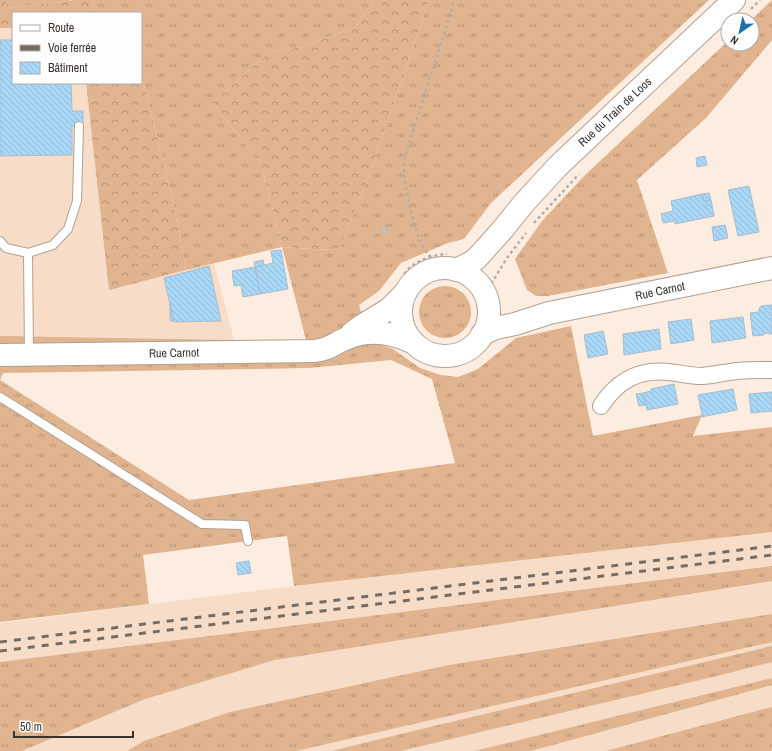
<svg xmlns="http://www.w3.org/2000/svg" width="772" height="751" font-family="'Archivo Narrow',sans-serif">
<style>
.built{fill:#f7ddc8}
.grass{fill:url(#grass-tufts);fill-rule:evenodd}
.forest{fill:url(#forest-crowns)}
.building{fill:url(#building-back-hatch);stroke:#a8bcca}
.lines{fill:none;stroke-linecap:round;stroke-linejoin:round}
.lane-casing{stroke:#b2a091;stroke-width:10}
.street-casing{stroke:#b2a091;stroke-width:18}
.secondary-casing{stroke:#b2a091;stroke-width:24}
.path{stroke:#b9ada2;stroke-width:2.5;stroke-dasharray:3 3;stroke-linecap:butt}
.lane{stroke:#fff;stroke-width:8}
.street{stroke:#fff;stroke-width:16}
.secondary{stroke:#fff;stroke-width:22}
.rail{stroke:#766c64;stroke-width:3;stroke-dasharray:7 7;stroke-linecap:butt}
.labels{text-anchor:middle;stroke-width:3;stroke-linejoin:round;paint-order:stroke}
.street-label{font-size:12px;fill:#3a332d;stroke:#fdfdfd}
</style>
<defs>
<pattern id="grass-tufts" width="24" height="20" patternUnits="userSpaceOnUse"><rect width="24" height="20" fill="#e0b48f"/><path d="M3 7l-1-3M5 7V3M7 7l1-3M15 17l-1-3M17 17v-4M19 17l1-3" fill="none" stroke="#b79375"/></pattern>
<pattern id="forest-crowns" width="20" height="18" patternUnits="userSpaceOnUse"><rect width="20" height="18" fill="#e0b48f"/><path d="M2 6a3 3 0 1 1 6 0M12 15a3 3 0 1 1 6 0" fill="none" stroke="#b79375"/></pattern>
<pattern id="building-back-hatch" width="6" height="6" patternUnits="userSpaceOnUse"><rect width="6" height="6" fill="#a9d7f8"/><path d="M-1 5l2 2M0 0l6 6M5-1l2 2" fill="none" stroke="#92b9d5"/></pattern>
</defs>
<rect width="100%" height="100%" fill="#fcede0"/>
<!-- built -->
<g class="built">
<polygon points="0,28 13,28 13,83 86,83 109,289 214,263 234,340 0,336"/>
<polygon points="772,532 772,751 0,751 0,623 294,586"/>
</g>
<!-- grass -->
<g class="grass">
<polygon points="6,0 76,0 7,8"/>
<path d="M 92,0 L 372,0 L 371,5 L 355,27 L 302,47 L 270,52 L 212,103 L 261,163 L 282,247 L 330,250 L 340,248 L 375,159 L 429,0 L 709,0 L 491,203 L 464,239 L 448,243 L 401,263 L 379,291 L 359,305 L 370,344 L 382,345 L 393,349 L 420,368 L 441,375 L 458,377 L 478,369 L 516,338 L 571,326 L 593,436 L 702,415 L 693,436 L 772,427 L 772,532 L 294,586 L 287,536 L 143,555 L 149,604 L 0,622 L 0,336 L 234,340 L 306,340 L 282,247 L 186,270 L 173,202 L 143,81 L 141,81 L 141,13 L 95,13 ZM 391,360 L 432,379 L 455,463 L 189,500 L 0,380 L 3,373 L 310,368 Z"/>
<polygon points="772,0 772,40 706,118 637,180 668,273 548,296 536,296 527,290 515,259 542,221 584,176 728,41 728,44 752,44 752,20 751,20"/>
<circle cx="445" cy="312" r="26"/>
<polygon points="772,566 772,581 275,660 145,699 22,751 0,751 0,662"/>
<polygon points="772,614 772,642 296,751 127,751 144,741 230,712 449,665"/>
<polygon points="772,646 772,662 721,675 401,751 331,751 438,725"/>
<polygon points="772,678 772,685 531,751 474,751"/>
<polygon points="772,707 772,750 771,751 606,751"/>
</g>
<!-- forest -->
<g class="forest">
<polygon points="0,0 6,0 7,8 76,0 92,0 95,13 13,13 13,28 0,28"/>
<polygon points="372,0 429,0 375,159 340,248 330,250 282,247 261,163 212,103 270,52 302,47 355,27 371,5"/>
<polygon points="141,81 143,81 173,202 186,270 109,290 86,83 141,83"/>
</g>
<!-- building -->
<g class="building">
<polygon points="0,40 13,40 13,83 71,83 72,111 83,111 83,126 72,126 72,155 0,156"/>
<polygon points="705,156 707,165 697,167 696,158"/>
<polygon points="749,186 759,232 738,236 728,190"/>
<polygon points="709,193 711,200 704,201 702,194"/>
<polygon points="702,194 704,201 711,200 714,216 675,224 675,221 663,223 661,214 673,211 671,201"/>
<polygon points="725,225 728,238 714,241 712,227"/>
<polygon points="382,228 385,228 386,233 383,233"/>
<polygon points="281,250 288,289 260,294 255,267 273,263 271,251"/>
<polygon points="263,260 264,265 255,267 254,262"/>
<polygon points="209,266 221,321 174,322 164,278"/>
<polygon points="255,267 260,294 243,297 241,285 234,286 232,271"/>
<polygon points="170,304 173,321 170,321"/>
<polygon points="772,305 772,334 764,333 764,335 753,336 750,313 759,312 759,309 761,306"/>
<polygon points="743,317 746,338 712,343 710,321"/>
<polygon points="691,319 694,340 671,344 668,322"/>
<polygon points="659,329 661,349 624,355 623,334"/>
<polygon points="603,331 608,354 588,358 584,335"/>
<polygon points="674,384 678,404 647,410 643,393 651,391 651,389"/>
<polygon points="733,389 737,410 701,417 702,415 698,395"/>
<polygon points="772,392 772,411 751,413 749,394"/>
<polygon points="643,393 646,405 639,406 636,394"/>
<polygon points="249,561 251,573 238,575 236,563"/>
</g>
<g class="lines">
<defs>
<g id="lane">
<polyline points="0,241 6,248 28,253 53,245 68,229 77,201 79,126"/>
<polyline points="28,253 29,354"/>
<polyline points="0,397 202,524 245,525 248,541"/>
</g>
<path id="street" d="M 601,406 C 617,381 638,369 668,372 C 679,373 690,376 702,376 C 714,375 726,372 738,371 C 749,370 761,370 772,370"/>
<g id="secondary">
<circle cx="445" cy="312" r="44"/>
<polyline points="456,270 472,262 478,257 503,229 524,203 558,166 734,0"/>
<polyline points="352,333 363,325 389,309 405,293"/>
<polyline points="482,334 496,328 515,324 549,313 772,268"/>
<path d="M 0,355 L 314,351 C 328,350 333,344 345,339 C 369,328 392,332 414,343"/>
</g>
</defs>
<!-- lane casing -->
<use href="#lane" class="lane-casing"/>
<!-- street casing -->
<use href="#street" class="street-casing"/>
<!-- secondary casing -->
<use href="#secondary" class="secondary-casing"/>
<!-- path -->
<g class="path">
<polyline points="751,9 760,0"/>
<polyline points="534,223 579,174"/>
<path d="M 431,257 C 416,245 403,184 404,165 C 405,158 407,151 409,144 L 450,15 L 454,0"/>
<path d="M 404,274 C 414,261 431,255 447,254"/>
<polyline points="485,294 507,258 526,233"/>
</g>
<!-- lane -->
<use href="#lane" class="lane"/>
<!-- street -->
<use href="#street" class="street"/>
<!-- secondary -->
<use href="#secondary" class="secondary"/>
<!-- rail -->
<g class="rail">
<polyline points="0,642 772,546"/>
<polyline points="0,651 772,555"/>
</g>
</g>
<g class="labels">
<!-- street labels -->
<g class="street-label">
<text transform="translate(615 112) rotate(-43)" y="4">Rue du Train de Loos</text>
<text transform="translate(660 291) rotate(-12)" y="4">Rue Carnot</text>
<text transform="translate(174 353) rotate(-1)" y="4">Rue Carnot</text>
</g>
</g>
<!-- legend -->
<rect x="12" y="12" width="130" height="72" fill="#fdfdfd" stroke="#afacaa"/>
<rect x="20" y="25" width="20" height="6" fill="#ffffff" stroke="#afacaa"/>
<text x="48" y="32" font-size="12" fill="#3a332d">Route</text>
<rect x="20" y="45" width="20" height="6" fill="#766c64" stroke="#afacaa"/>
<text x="48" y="52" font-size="12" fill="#3a332d">Voie ferrée</text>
<rect x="20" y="62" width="20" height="12" fill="url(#building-back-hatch)" stroke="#afacaa"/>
<text x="48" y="72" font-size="12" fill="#3a332d">Bâtiment</text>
<!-- north arrow -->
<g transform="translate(740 32) rotate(214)"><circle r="19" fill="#fdfdfd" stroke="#afacaa"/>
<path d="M0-3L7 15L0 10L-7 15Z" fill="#1d72a2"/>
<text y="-6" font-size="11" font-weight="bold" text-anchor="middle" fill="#3a332d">N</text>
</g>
<!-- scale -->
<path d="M14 731v6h119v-6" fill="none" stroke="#3a332d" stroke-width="2"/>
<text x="20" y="731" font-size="12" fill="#3a332d" stroke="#fdfdfd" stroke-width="3" paint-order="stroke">50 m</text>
</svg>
